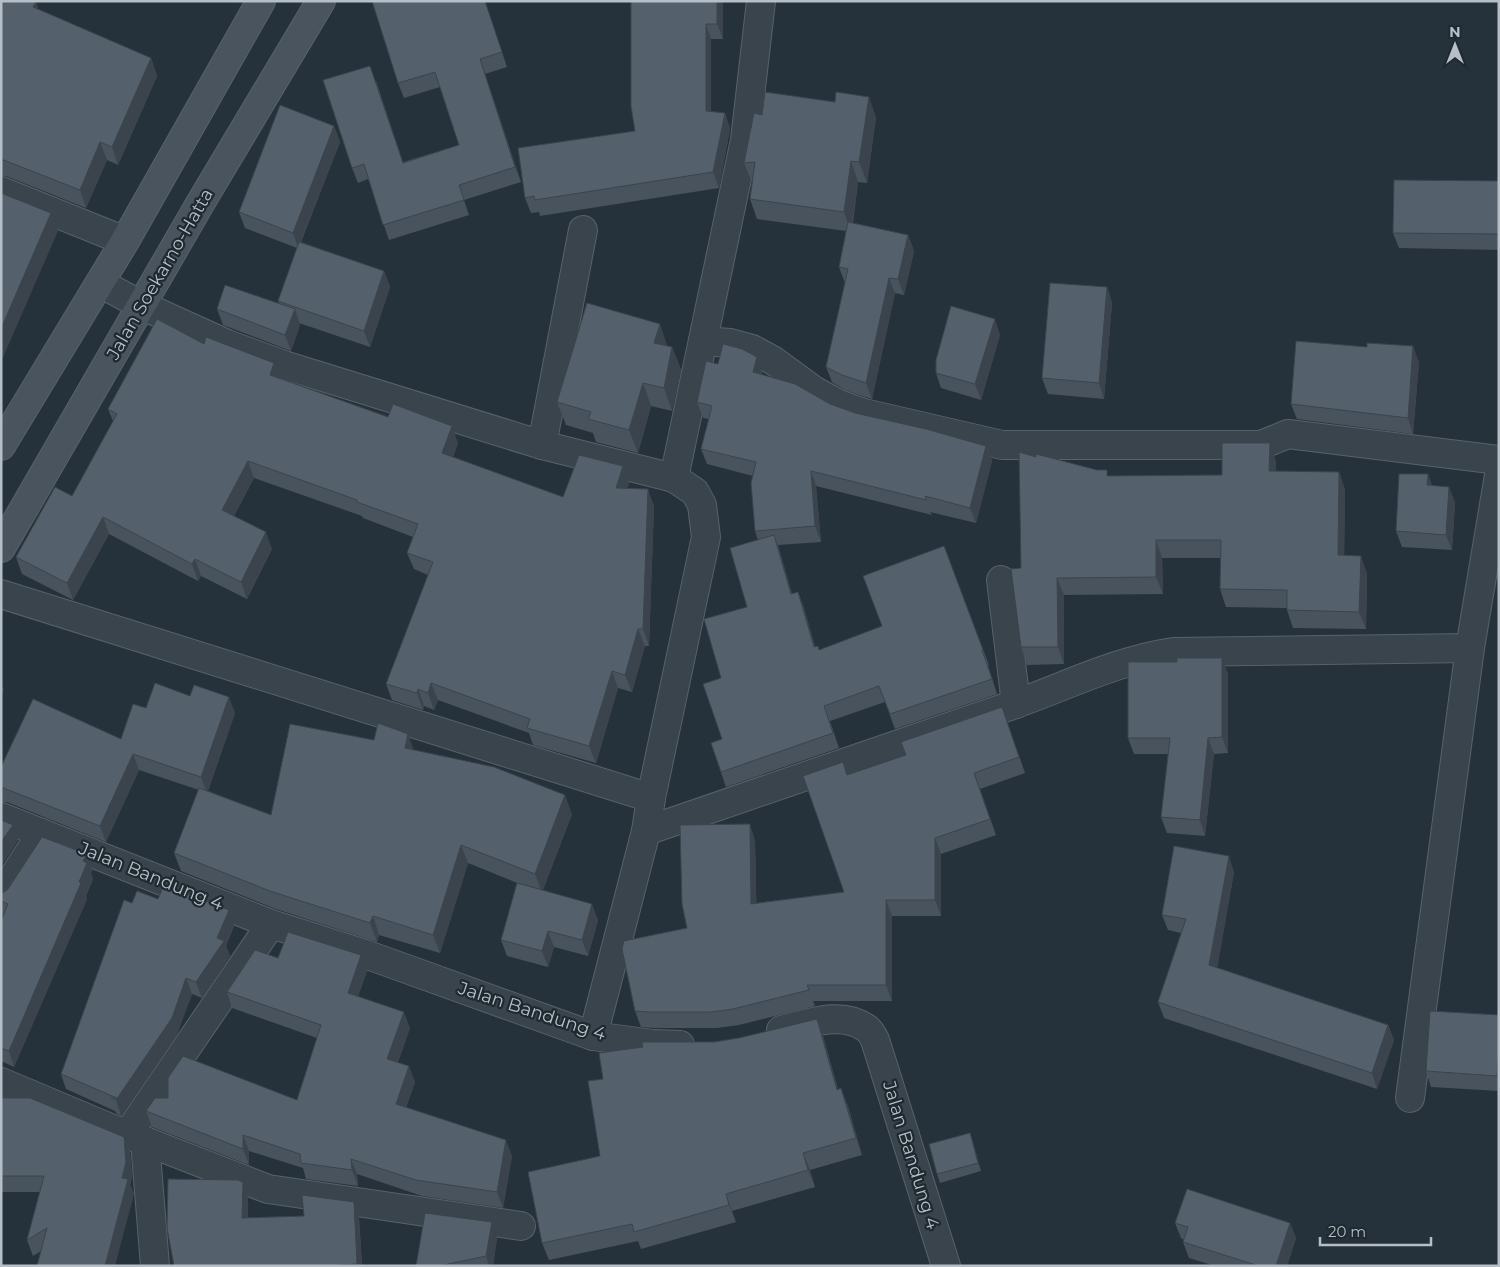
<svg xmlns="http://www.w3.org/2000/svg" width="1500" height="1267" font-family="Montserrat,sans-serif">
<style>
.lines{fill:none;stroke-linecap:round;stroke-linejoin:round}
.street-casing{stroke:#586269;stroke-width:30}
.secondary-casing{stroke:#586269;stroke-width:30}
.street{stroke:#3a444c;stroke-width:28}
.secondary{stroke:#49545e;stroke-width:28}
.wall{fill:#48535d}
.shaded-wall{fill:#3b444c}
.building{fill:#54616c;stroke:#3b444c}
.labels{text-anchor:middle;stroke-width:4.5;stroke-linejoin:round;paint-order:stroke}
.street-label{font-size:18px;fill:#b6bfc7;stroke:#1f2930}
</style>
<rect width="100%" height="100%" fill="#26323b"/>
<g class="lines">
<defs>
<g id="street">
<polyline points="1,191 125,241"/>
<polyline points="100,283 141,305 227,344 284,365 542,445 674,478 695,492 702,505 706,537 651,798 646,831 593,1036"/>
<polyline points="703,341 730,343 752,349 774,361 815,391 841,405 864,413 1002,445 1261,445 1288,434 1499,460"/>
<polyline points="542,445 583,230"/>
<polyline points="674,478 745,140 761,1"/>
<polyline points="1001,580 1016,704"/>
<polyline points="1,594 651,798"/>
<polyline points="1,817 271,924 365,954 593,1036 653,1044 680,1045"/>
<path d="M 646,831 C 766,790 885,749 1004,708 C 1061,689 1113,661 1173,652 L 1470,648 L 1499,475"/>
<polyline points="1,896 42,833"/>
<path d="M 781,1030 C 807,1024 842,1010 866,1028 C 870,1030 873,1036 875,1040 L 946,1266"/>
<polyline points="1,1082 127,1135 145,1141 268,1189 521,1226"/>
<polyline points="1410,1098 1470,648"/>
<polyline points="127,1135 271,924"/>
<polyline points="145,1141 155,1266"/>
</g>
<g id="secondary">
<polyline points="1,446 125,241 261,1"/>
<polyline points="1,548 201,202 321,1"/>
</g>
</defs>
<!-- street casing -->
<use href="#street" class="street-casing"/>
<!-- secondary casing -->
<use href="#secondary" class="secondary-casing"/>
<!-- street -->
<use href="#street" class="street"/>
<!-- secondary -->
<use href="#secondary" class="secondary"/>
</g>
<!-- wall -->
<g class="wall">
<polygon points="1,1 36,2 38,9 151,58 157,76 118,165 107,160 86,208 6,176 1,176"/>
<polygon points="485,1 507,67 485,74 521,182 464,200 469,215 389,240 368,179 358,183 352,168 376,81 403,162 459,145 440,87 404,98 398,83"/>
<polygon points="723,1 723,39 711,39 711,112 725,113 730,129 719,188 540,216 539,212 531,213 525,198 635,131 631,106"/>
<polygon points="762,115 876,117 867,183 858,182 853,223 908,235 914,251 904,295 895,293 872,399 847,391 832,382 826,367 845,283 839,267 846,231 757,219 750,199 752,183 744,163"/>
<polygon points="334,126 340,142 301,242 384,271 390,287 370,347 299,323 300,325 291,351 223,325 217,309 279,304 278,301 297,248 245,228 239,212"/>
<polygon points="1499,181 1499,250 1399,248 1393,233"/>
<polygon points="1107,287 1112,303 1104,399 1048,394 1042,378"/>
<polygon points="1000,335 981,400 941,388 936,373"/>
<polygon points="204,344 274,363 280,378 458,443 453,457 563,497 623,466 629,483 627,489 654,506 649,646 645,646 632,692 618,688 596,763 533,745 529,733 438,700 434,710 424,706 423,710 392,700 386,684 428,575 414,569 407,553 413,537 363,518 362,516 254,478 234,516 272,549 247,599 201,576 198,581 109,534 73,600 22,574 16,557 72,496 113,421 108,409"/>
<polygon points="667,346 672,347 681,370 672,411 651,406 638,453 596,442 593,433 566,425 557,402"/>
<polygon points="1419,362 1413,434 1297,419 1291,404"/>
<polygon points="762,372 762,375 830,404 855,413 986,446 992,461 976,523 930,512 932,515 816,486 821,542 778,545 792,594 798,592 804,608 815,647 819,650 882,627 944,546 989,665 988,665 997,694 895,729 885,702 830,721 839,748 726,787 711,743 722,739 721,678 747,607 758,540 755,531 753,476 707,464 701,449 709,419 703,418 697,402"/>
<polygon points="1276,461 1276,471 1339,472 1345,490 1344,556 1367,573 1366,629 1293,628 1287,610 1287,608 1226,607 1220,589 1220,558 1162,558 1163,594 1064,595 1064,664 1027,665 1021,647 1021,568 1109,476 1222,475"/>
<polygon points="1428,474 1432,486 1455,502 1452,550 1402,547 1396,531"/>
<polygon points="1228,674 1228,753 1214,754 1205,836 1167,833 1161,817 1168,754 1134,754 1128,738"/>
<polygon points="1002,707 1025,773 980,789 996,835 941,854 941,916 892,916 892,1001 813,1001 815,1006 739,1025 717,1028 654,1028 641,1027 635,1011 687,928 755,840 756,903 844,892 847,775 906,755"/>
<polygon points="146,708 235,713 208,791 271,815 414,750 572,814 543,890 598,920 588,956 554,947 548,967 507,956 501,940 522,885 468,863 440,953 379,935 377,942 276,909 181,871 174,853 199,790 139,770 106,842 7,802 1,802 1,767 121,739"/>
<polygon points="87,854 92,870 91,873 93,879 86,896 87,899 14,1067 1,1061 1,921 3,916 1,915 1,894"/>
<polygon points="1234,872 1217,968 1388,1025 1394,1040 1377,1089 1164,1018 1158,1002 1181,933 1168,930 1162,915"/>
<polygon points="158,899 234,926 226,946 230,956 202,998 192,994 177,1034 121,1116 117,1114 115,1111 66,1089 61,1074 132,903"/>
<polygon points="278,958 367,971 358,996 410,1028 398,1062 415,1082 406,1108 512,1156 503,1208 422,1196 357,1174 358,1186 306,1179 303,1168 249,1151 249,1165 152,1127 146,1111 297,1100 317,1038 232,1008 227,992"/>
<polygon points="1499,1015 1499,1091 1431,1087 1426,1071"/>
<polygon points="817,1019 823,1036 838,1089 848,1106 862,1155 810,1170 815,1187 732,1211 736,1222 641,1249 638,1241 549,1260 542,1243 600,1156 603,1079 714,1042 739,1038"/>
<polygon points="1,1098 124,1137 130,1153 132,1177 130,1185 134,1194 33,1256 27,1240 40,1192 1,1192"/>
<polygon points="970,1133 981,1171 940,1183 937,1174"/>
<polygon points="248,1198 248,1218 359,1218 362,1266 174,1266"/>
<polygon points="1175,1223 1290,1223 1296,1238 1287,1266 1215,1266 1189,1258 1183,1242 1184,1240 1181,1238"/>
<polygon points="497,1238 493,1266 416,1266"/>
</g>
<!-- shaded-wall -->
<g class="shaded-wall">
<polygon points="717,1 723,1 723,39 717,24"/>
<polygon points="36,2 42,20 33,7"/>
<polygon points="706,24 711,39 711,127 706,111"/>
<polygon points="151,58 157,76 118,165 112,147"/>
<polygon points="480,59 521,182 515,167"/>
<polygon points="869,97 876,117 867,183 859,162"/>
<polygon points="725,113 730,129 719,188 713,172"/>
<polygon points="334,126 340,142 298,248 293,233"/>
<polygon points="100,142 107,160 86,208 80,190"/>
<polygon points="851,161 858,182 851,232 844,212"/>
<polygon points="51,213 58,231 1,362 1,329"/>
<polygon points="908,235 914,251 904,295 898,279"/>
<polygon points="384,271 390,287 370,347 364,331"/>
<polygon points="889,278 895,293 872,399 866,383"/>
<polygon points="1107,287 1112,303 1104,399 1099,383"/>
<polygon points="295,309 300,325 291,351 285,335"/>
<polygon points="995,319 1000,335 981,400 975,384"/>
<polygon points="660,324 668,348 654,343"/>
<polygon points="1413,346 1419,362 1413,434 1408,418"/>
<polygon points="672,347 681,370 672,411 664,388"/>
<polygon points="757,357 762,372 758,388 753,372"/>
<polygon points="274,363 281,380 270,375"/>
<polygon points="643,383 651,406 638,453 629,430"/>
<polygon points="452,426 458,443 448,470 442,453"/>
<polygon points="1270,443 1276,461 1276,489 1269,471"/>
<polygon points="986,446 992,461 976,523 970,508"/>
<polygon points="248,461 254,478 228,527 222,510"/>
<polygon points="623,466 629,483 623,505 616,488"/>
<polygon points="811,471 816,486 821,542 815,526"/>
<polygon points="1339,472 1345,490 1344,573 1338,555"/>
<polygon points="1428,474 1434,490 1427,485"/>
<polygon points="1449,487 1455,502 1452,550 1446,535"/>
<polygon points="648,489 654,506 649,646 643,629"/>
<polygon points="103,517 109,534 73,600 67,583"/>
<polygon points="266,532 272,549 247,599 241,582"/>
<polygon points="774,535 779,550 797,610 791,594"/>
<polygon points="1156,540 1162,558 1163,594 1156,577"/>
<polygon points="1361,556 1367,573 1366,629 1359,612"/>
<polygon points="195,559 201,576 198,581 192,564"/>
<polygon points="1057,578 1064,595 1064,664 1058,647"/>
<polygon points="798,592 804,608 820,662 814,647"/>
<polygon points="638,629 645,646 632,692 625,675"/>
<polygon points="1222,658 1228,674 1228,753 1222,737"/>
<polygon points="612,671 618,688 596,763 589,746"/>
<polygon points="1,683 4,690 1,694"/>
<polygon points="431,683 438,700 434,710 428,693"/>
<polygon points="418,689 424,706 423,710 417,693"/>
<polygon points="229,697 235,713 207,793 201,777"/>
<polygon points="408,734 415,753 405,748"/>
<polygon points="1208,738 1214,754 1205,836 1200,820"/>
<polygon points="133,754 139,770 106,842 100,826"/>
<polygon points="565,795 572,814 542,892 535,874"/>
<polygon points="750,824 755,840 757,920 751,904"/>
<polygon points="13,825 18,841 1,867 1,842"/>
<polygon points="935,838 941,854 941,916 935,900"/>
<polygon points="461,845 468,863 440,953 433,935"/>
<polygon points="87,854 92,870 91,873 93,879 86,896 87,899 14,1067 9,1051 79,882 83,861"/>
<polygon points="1229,856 1234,872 1215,981 1209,965"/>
<polygon points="886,900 892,916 892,1001 886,985"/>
<polygon points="592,904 598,920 588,956 582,940"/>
<polygon points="229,910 234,926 226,946 230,956 202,998 196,982 217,938"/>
<polygon points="373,916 379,935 377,942 370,923"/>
<polygon points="548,931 554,947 548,967 542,951"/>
<polygon points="361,955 367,971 354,1009 348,993"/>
<polygon points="186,978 192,994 177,1034 121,1116 116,1100"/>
<polygon points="404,1012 410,1028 393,1075 387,1059"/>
<polygon points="817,1019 823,1036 843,1107 837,1090"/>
<polygon points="1388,1025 1394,1040 1377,1089 1372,1073"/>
<polygon points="1499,1047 1499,1081 1497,1076"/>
<polygon points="409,1066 415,1082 401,1120 396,1104"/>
<polygon points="841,1088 848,1106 862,1155 856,1138"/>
<polygon points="970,1133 973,1141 981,1171 978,1163"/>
<polygon points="243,1135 249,1151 249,1165 243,1149"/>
<polygon points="124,1137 130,1153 132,1177 130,1185 134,1194 115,1266 105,1266 122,1178"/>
<polygon points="506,1140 512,1156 503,1208 497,1192"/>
<polygon points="803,1153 810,1170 815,1187 808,1170"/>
<polygon points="351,1159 357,1174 358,1186 352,1170"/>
<polygon points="243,1182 248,1198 248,1234 242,1218"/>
<polygon points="726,1194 732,1211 736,1222 729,1205"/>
<polygon points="354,1202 359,1218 362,1266 358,1266 357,1264"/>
<polygon points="492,1222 497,1238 493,1266 489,1266 486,1256"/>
<polygon points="1290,1223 1296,1238 1287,1266 1276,1266"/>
</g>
<!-- building -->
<g class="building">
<polygon points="1,1 34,1 36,2 33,7 151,58 112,147 100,142 80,190 1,159"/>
<polygon points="372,1 485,1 502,52 480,59 515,167 459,185 464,200 383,225 364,164 352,168 323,80 370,66 403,163 459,145 435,72 398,83"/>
<polygon points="631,1 717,1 717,24 706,24 706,111 725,113 713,172 535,200 534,196 525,198 518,148 635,131 631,106"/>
<polygon points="765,92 835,102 836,92 869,97 859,162 851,161 844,212 750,199 755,162 744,163 754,113 762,115"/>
<polygon points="280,105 334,126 293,233 239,212"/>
<polygon points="1394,180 1499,181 1499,234 1393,233"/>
<polygon points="1,193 51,213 1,329"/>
<polygon points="848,222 908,235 898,279 889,278 866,383 842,375 826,367 848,269 839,267"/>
<polygon points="299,242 384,271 364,331 278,301"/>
<polygon points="1050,283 1107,287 1099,383 1042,378"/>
<polygon points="225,285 295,309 285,335 217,309"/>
<polygon points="587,303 660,324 654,343 672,347 664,388 643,383 629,430 588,419 591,412 557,402"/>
<polygon points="951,306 995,319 975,384 936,373 936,360"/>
<polygon points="157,319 204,344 206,337 274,363 270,375 388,417 393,404 452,426 442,453 563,497 579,455 623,466 616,488 648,489 643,629 638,629 625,675 612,671 589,746 527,728 530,719 431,683 428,693 418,689 417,693 386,684 433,562 407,553 418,524 357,502 357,500 248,461 222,510 266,532 241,582 195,559 192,564 103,517 67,583 16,557 55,487 72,496 117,414 108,409"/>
<polygon points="1296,341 1367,347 1367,343 1413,346 1408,418 1291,404"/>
<polygon points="723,344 742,349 757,357 753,372 795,384 830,404 855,413 926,429 986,446 970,508 925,496 926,500 811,471 815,526 755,531 751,483 756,462 701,449 712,406 697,402 706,361 718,364"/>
<polygon points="1222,443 1270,443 1269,471 1339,472 1338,555 1361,556 1359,612 1287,610 1287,590 1220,589 1221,540 1156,540 1156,577 1057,578 1058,647 1021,647 1011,569 1021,568 1019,452 1036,457 1036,454 1097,470 1107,470 1107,476 1222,475"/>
<polygon points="1399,474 1428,474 1427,485 1449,487 1446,535 1396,531"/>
<polygon points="774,535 791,594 798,592 814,647 818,646 819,650 882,626 863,576 944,546 983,650 982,650 992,679 890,714 879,686 824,706 833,733 721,772 711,743 722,739 703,684 721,678 704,619 747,607 730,548"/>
<polygon points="1177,658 1222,658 1222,737 1208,738 1200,820 1161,817 1170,738 1128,738 1128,662 1177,662"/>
<polygon points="155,683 190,696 194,685 229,697 201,777 133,754 100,826 1,787 1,767 33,699 121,739 133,704 146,708"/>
<polygon points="1002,707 1019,757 974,773 990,819 935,838 935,900 886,900 886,985 807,985 809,990 733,1009 711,1012 648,1012 635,1011 622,949 624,941 687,928 682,904 680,825 750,824 751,904 844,892 803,776 843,762 847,775 906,755 901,742"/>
<polygon points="378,723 408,734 405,748 494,767 565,795 535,874 461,845 433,935 373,916 370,923 270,891 174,853 199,788 271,815 290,724 374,740"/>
<polygon points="1,820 13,825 1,842"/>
<polygon points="42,837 87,854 83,861 87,863 79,882 81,883 9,1051 1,1048 1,921 8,904 1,901 1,894 8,889"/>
<polygon points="1174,846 1229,856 1209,965 1388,1025 1372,1073 1158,1002 1186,919 1162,915"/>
<polygon points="517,883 592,904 582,940 548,931 542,951 501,940"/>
<polygon points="164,885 229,910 217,938 224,941 196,982 186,978 172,1018 116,1100 111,1098 117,1098 61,1074 124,900 132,903 137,891 158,899"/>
<polygon points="288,932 361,955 348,993 404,1012 387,1059 409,1066 396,1104 506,1140 497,1192 416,1180 351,1159 352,1170 301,1163 300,1154 243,1135 243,1149 146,1111 155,1098 168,1098 168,1078 183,1056 297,1100 321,1025 227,992 255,950 278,958"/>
<polygon points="1430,1011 1499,1015 1499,1047 1497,1076 1426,1071"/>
<polygon points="817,1019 837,1090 841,1088 856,1138 803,1153 808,1170 726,1194 729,1205 634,1232 632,1224 542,1243 528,1172 600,1156 588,1081 603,1079 599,1053 643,1047 642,1042 714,1042 739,1038"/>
<polygon points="1,1098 30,1098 124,1137 126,1162 122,1178 128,1179 105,1266 37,1266 47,1228 27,1240 44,1176 1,1176"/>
<polygon points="970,1133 978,1163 937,1174 929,1144"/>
<polygon points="168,1179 237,1180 243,1182 242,1218 304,1216 302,1195 354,1202 357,1264 325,1266 174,1266 167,1228"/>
<polygon points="1187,1189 1290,1223 1276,1266 1259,1266 1183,1242 1188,1227 1175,1223"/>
<polygon points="425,1213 492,1222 486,1256 439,1266 416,1266"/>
</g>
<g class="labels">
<!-- street labels -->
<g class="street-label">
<text transform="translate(160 274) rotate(-60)" y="6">Jalan Soekarno-Hatta</text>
<text transform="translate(151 876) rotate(22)" y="6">Jalan Bandung 4</text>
<text transform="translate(532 1011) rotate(18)" y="6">Jalan Bandung 4</text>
<text transform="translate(911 1155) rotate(73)" y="6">Jalan Bandung 4</text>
</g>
</g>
<!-- border -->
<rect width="1500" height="1267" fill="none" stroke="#b6bfc7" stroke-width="5"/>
<!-- north arrow -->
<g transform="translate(1455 45)" stroke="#1f2930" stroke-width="4" paint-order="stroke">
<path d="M0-4L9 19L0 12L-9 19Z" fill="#b6bfc7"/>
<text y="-8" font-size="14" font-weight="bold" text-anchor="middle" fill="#b6bfc7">N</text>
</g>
<!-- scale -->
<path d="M1320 1237v8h111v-8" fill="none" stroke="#b6bfc7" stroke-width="2.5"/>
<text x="1328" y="1237" font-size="15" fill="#b6bfc7" stroke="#1f2930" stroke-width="4" paint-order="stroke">20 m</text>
</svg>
